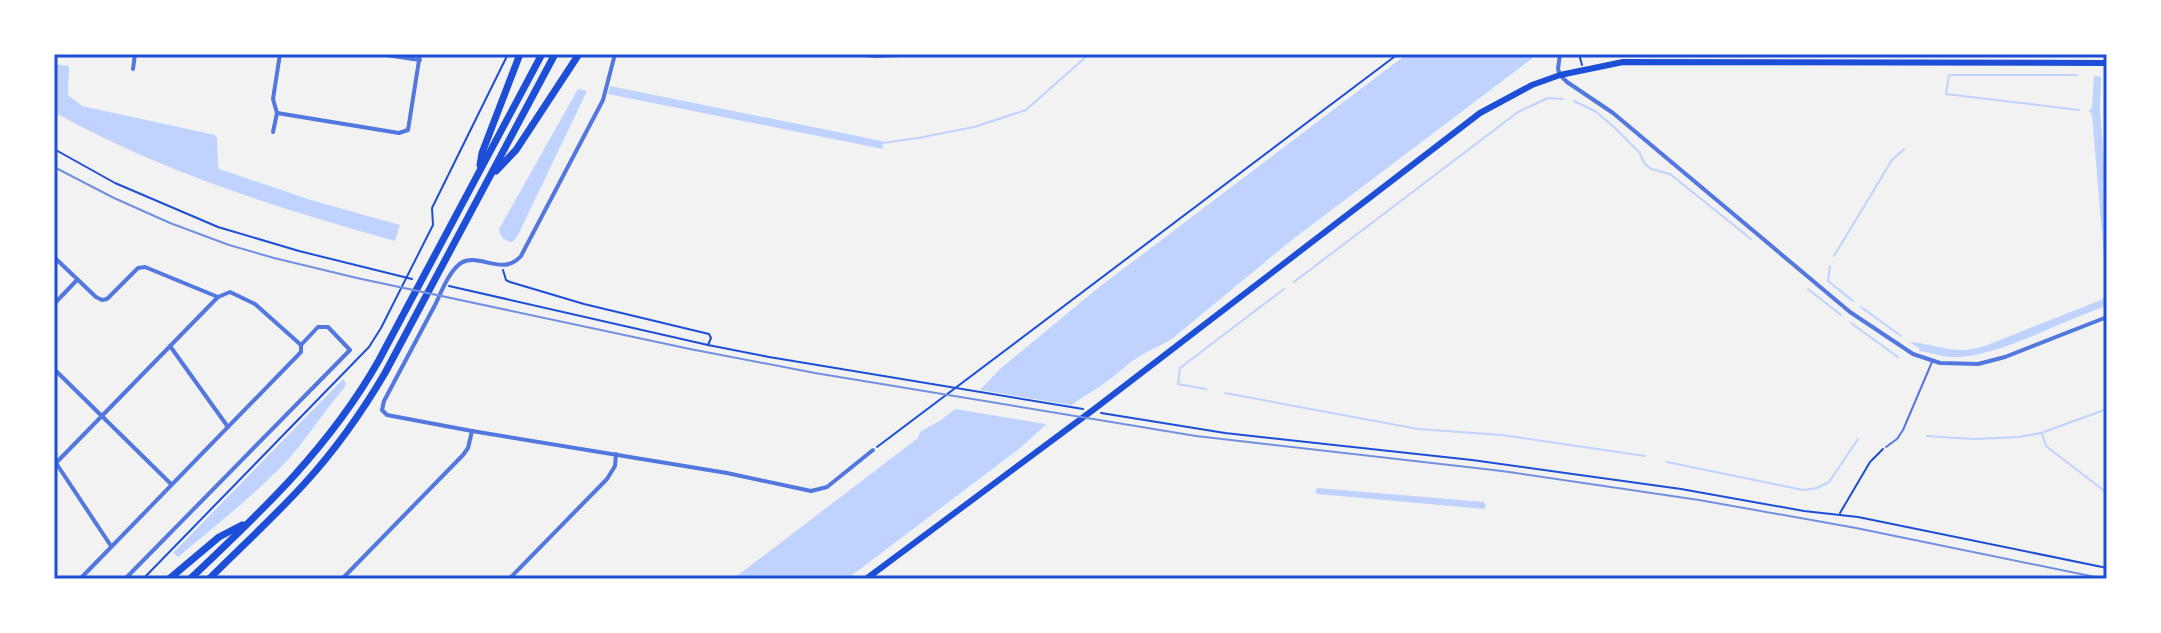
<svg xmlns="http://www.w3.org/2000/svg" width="2161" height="633" font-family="'Work Sans',sans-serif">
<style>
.water{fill:#bfd3fe}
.pier{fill:#f2f2f2}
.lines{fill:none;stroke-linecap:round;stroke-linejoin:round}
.stream{stroke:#bfd3fe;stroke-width:2}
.path{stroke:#1d4ed8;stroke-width:2}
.service{stroke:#5277de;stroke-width:2}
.minor{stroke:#5277de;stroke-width:4}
.primary{stroke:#1d4ed8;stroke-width:6}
.trunk{stroke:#1d4ed8;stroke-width:7}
.rail{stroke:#7290e2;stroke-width:2}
.neatline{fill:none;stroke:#1d4ed8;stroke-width:3}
</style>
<rect width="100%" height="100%" fill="#f2f2f2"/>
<!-- water -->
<g class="water">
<path d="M 1407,54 L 1538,54 L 1288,243 L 1173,338 C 1164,344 1154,348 1145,353 C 1128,362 1115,377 1099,387 C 1071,404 1047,422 1024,445 L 847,579 L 733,579 L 918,438 L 920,432 L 941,420 L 981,389 L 1000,369 L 1098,288 Z"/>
<path d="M 54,64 L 69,66 L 68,95 L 82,106 L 215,135 L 217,138 L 218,166 L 219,169 L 314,201 L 400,225 L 395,241 C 278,208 161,172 54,112 Z"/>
<path d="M 2094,76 L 2101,77 L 2100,109 L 2107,201 L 2107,306 C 2062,320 1996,359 1950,357 C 1940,356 1929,352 1919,351 L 1920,349 L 1910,342 C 1928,343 1946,351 1965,350 C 1971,350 1979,347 1985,346 L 2101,300 L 2104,297 L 2104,258 L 2092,115 L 2089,111 L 2092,107 Z"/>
<polygon points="610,86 882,141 883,149 608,94"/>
<path d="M 578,89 L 587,91 L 517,237 L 512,242 C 504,241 500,237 499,229 Z"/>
<path d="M 343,379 L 346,383 L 345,387 C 322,413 304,444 280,468 C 248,500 213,528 178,557 L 173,553 Z"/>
<polygon points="1317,488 1484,502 1486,506 1484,509 1318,494 1315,492"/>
</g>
<!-- pier -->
<polygon class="pier" points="975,389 1076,406 1051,425 950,408"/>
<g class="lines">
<!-- stream -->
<g class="stream">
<polyline points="2077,75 1949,75 1946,94 2079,110"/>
<polyline points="1574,101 1595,111 1614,127 1639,152 1645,164 1651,169 1670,174 1751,239"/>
<polyline points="882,143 918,138 974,127 1026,110 1089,54"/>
<polyline points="1834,256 1892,160 1904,149"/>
<polyline points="1830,266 1828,281 1853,301"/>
<polyline points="1294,282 1518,112 1548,98 1563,99"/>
<polyline points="1808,289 1841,315"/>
<polyline points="1861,307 1901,336"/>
<polyline points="1851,323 1898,357"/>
<polyline points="1206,389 1178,384 1180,368 1284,289"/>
<polyline points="1225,393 1418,429 1502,435 1645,456"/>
<polyline points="2042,434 2046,446 2107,493"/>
<polyline points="1927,436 1973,439 2019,437 2041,433 2107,409"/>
<polyline points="1667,462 1803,490 1817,488 1829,482 1858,439"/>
</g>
<!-- path -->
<g class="path">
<polyline points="1579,54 1582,65"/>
<polyline points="54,149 115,183 218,227 299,251 412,279"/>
<polyline points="503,270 506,280 510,282 584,304 709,334 711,338 708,345"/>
<polyline points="449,286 708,345 769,357 1083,409"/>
<polyline points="1101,413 1225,433 1472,460 1681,489 1804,511 1858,517 2107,568"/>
<polyline points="877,447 1398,54"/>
<polyline points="1840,513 1870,462 1883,449"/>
<polyline points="143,579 369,347 381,328 433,225 432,208 508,54"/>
</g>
<!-- service -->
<polyline class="service" points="1886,447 1897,439 1903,430 1932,362"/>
<!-- minor -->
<g class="minor">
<polyline points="379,54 420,60"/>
<path d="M 615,54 L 603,100 L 521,256 C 503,277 478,252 461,263 C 449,271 441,293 435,305 C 418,337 401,369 384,401 L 382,410 L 387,415 L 472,431 L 727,473 L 811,491 L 827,487 L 873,450"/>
<polyline points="851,54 875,56 926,54"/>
<polyline points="1560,54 1558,69 1560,75 1567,82 1613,113 1850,312 1913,354 1940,363 1978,364 2005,357 2107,317"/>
<polyline points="133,69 135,54"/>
<polyline points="277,113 399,133 408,130 420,54"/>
<polyline points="273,132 277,113 273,99 280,54"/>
<polyline points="54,257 96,297 102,300 107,299 138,268 145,267 218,297"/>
<polyline points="54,304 77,280"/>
<polyline points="170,346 228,427"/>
<polyline points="54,369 171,484"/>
<polyline points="56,463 111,546"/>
<polyline points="54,465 218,297 230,292 255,304 301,345"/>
<polyline points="80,579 301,352 301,345 318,327 328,327 350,350 125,579"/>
<polyline points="342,579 463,455 468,448 472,431"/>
<polyline points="509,579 607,479 615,466 616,454"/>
</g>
<!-- primary -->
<polyline class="primary" points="866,579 1097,407 1480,113 1532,85 1560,75 1623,62 2107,63"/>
<!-- trunk -->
<g class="trunk">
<polyline points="480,165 482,153 520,54"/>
<polyline points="496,171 516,150 579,54"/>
<polyline points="169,579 219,537 242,525"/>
<path d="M 190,579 C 262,511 330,447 379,360 L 542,54"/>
<path d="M 209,579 C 241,547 275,516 305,483 C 336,449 362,412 385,373 L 555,54"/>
</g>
<!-- rail -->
<polyline class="rail" points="54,167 114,198 170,223 229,245 274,258 357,278 690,349 815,373 1196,436 1502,471 1699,500 1856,528 2105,579"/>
</g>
<!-- border -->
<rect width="2161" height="633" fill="none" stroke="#ffffff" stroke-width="112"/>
<rect x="56" y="56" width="2049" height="521" class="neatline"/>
</svg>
